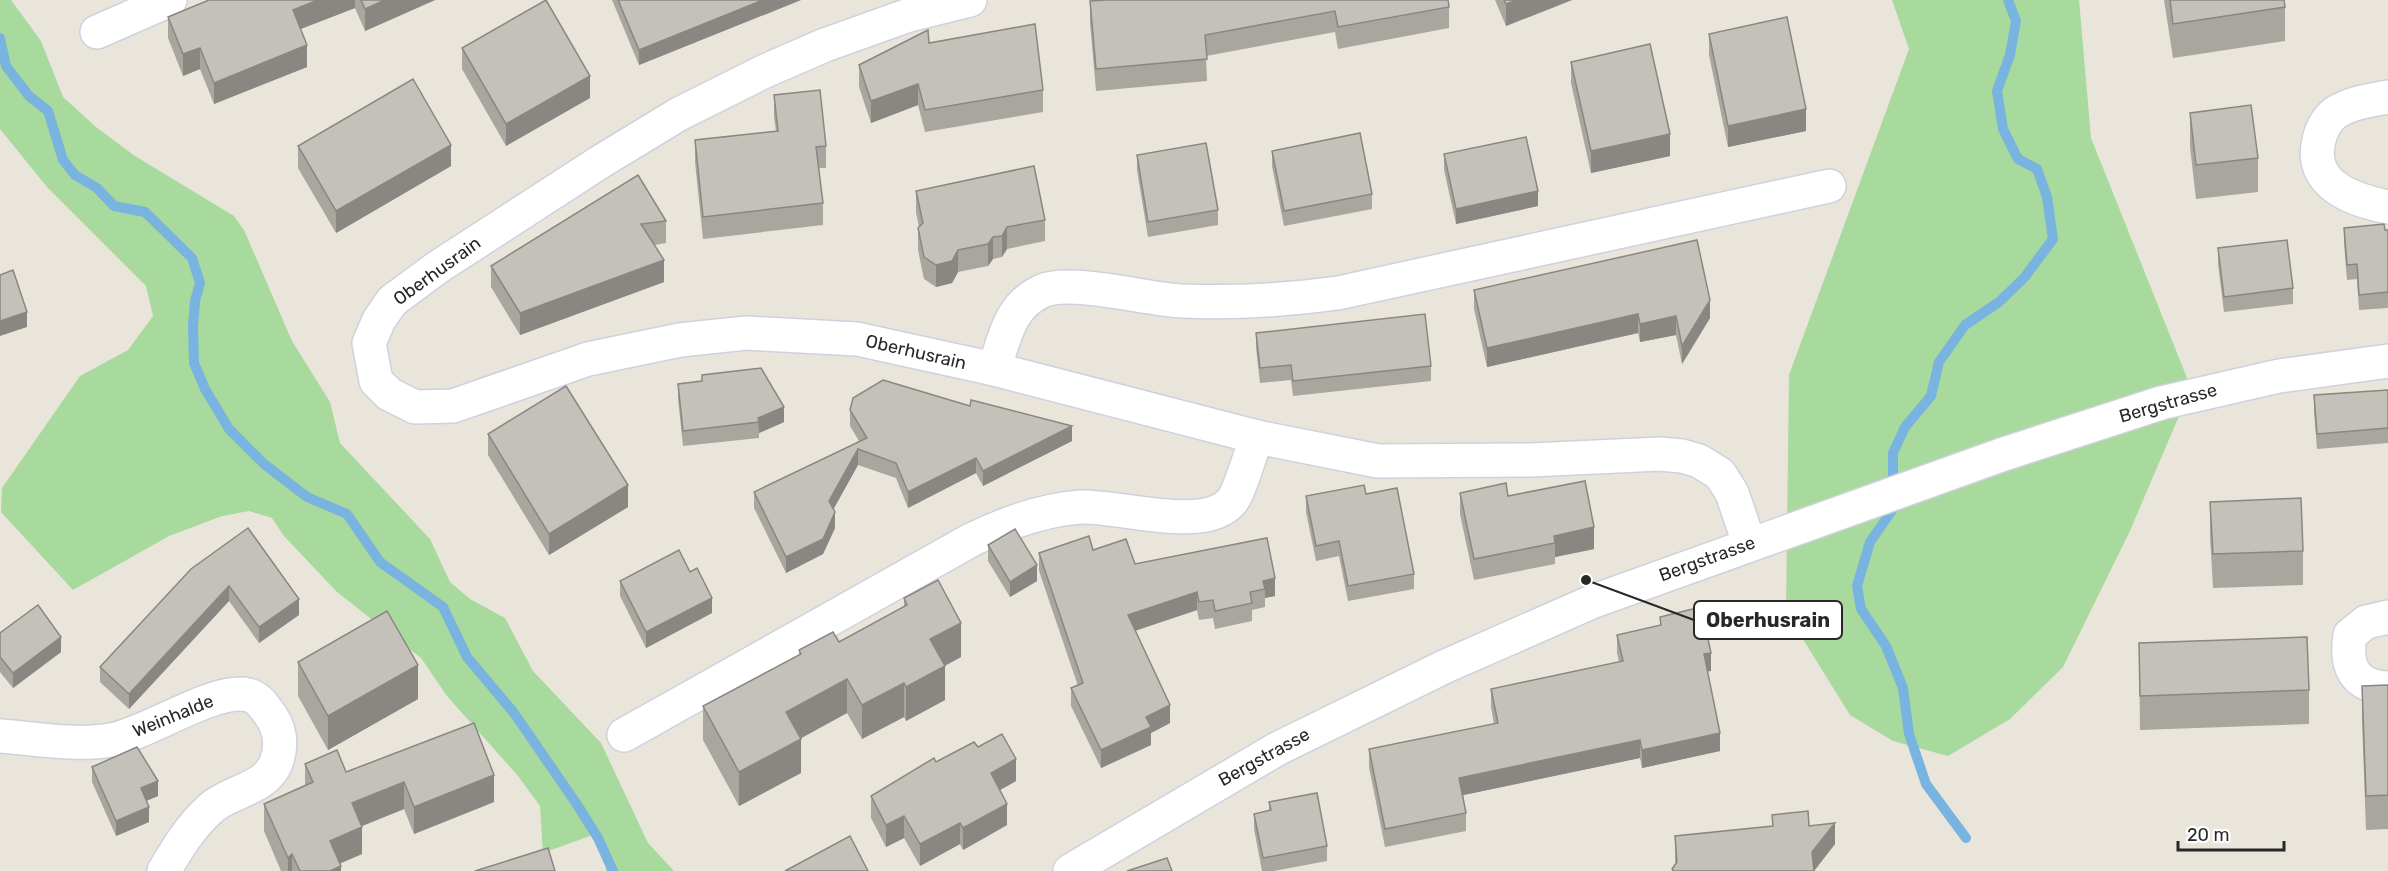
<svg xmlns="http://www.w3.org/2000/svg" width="2388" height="871" font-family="Rubik,sans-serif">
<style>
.green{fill:#a8d99d}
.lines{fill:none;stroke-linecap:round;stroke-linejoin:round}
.stream{stroke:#79b4e0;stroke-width:10}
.minor-casing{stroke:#d0d1df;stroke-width:36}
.minor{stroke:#fff;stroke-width:33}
.wall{fill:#a9a6a0}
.shaded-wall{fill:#898782}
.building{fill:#c4c1ba;stroke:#898782;stroke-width:1.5}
.labels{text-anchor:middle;stroke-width:4.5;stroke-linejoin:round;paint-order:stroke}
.street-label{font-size:18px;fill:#282828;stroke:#fff}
.leader{fill:none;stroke:#282828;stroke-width:2}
.callout-dot{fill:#282828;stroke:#fff;stroke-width:2}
.callout{fill:#fff;stroke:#282828;stroke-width:2}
.callout-label{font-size:20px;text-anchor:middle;font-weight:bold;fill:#282828}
</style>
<rect width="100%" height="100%" fill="#e9e5db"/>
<!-- green -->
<g class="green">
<polygon points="0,0 11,0 41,41 63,97 96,127 135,156 234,216 244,230 292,341 330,402 340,443 430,539 450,582 470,599 505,618 533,671 601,743 648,843 674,871 606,871 605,846 598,833 543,853 540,806 518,776 447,696 421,658 337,592 284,536 272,518 249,511 222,516 169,536 73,590 1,512 2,488 80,376 128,350 153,316 146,286 47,187 0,129"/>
<polygon points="1892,0 2079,0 2091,138 2191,388 2129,533 2063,667 2010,719 1948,756 1893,741 1850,715 1786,612 1789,375 1909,49"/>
</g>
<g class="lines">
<!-- stream -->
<g class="stream">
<polyline points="0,38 6,66 29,96 48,111 63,160 75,175 97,188 114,206 145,212 192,258 200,283 195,301 193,326 194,363 205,389 229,429 264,464 307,497 347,514 380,562 443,607 467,657 514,713 576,803 598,838 613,871"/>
<polyline points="1966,838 1926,784 1909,734 1903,688 1886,646 1861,609 1857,586 1870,542 1893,509 1893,453 1905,427 1931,396 1939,362 1965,325 1999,302 2024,278 2053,239 2047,197 2037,169 2018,159 2003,129 1997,91 2010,55 2016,21 2008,0"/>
</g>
<defs>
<g id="minor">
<polyline points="970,0 909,15 825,45 765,71 679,114 600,162 438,267 392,301 379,320 369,343 376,381 389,394 415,407 453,406 588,359 680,340 746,333 857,339 994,369 1257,437 1378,461 1531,460 1660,454 1682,456 1699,461 1720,474 1732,493 1749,543"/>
<polyline points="97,32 170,0"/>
<path d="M 2388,97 C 2371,100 2350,103 2335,113 C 2327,119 2321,130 2319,140 C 2308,185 2353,200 2388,207"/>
<path d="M 994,369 C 1005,338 1009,306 1042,291 C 1069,278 1149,300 1183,301 C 1234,303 1287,300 1338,293 L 1829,186"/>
<path d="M 2388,617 L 2366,622 L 2350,635 C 2345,666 2354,687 2388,688"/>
<path d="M 624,735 L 971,540 C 1006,523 1041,510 1080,507 C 1119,505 1205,534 1232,501 C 1240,491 1251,451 1257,437"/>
<path d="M 2,736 C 37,739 76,746 111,740 C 149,733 215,687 248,695 C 259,697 265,708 271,716 C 281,731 282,747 276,763 C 265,790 229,791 210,809 C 190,827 177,849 164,871"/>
<polyline points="1070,871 1277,749 1446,666 1594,601 2001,455 2161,403 2279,376 2388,361"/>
</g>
</defs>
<!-- minor casing -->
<use href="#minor" class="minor-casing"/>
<!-- minor -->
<use href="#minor" class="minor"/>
</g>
<!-- wall -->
<g class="wall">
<polygon points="209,0 435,0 365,31 355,8 300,29 307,67 214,104 200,69 183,76 168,38 168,17"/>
<polygon points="612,0 801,0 639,65"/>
<polygon points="1495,0 1572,0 1506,26"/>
<polygon points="2164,0 2284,0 2285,7 2285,41 2173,58"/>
<polygon points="1090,1 1449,7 1449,28 1338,49 1335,32 1206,56 1207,81 1096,91 1090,23"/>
<polygon points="1709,34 1806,131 1728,147 1709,55"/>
<polygon points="929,43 1043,90 1043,112 925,132 918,105 871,123 859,87 859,65"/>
<polygon points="462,48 590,98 506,146 462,69"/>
<polygon points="1571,62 1670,156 1591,173 1571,83"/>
<polygon points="774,95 826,146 826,168 819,168 823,203 823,225 703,239 695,162 695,140 776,131 774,117"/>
<polygon points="2190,113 2258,158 2258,192 2196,199 2190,147"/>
<polygon points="298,146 451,166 336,233 298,168"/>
<polygon points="1272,151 1372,194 1372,209 1284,226 1272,166"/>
<polygon points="1444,154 1538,206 1456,224 1444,170"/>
<polygon points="1137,155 1218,210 1218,225 1148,237 1137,170"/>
<polygon points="638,175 666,221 666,243 654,245 664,282 520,335 491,287 491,266"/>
<polygon points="916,191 1045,220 1045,241 1007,249 1002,257 993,259 988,266 958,272 952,283 936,287 924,279 918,250 918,228 919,227 916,213"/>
<polygon points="2344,228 2388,230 2388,308 2359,310 2357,279 2347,280 2344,243"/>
<polygon points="2218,248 2293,288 2293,304 2224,312 2218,264"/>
<polygon points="1474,290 1710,318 1682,364 1676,335 1640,342 1638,333 1487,367 1474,309"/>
<polygon points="1256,333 1431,366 1431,381 1293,396 1291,380 1260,383 1256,348"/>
<polygon points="678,384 784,422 759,433 759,438 683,446 678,399"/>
<polygon points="2388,390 2388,443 2317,449 2314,411 2314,395"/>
<polygon points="850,410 1072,441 983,486 976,473 908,508 896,478 858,465 833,510 835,528 823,554 786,573 754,508 754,492 859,441 850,426"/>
<polygon points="488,434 628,507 549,555 488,455"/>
<polygon points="1460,493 1508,496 1594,549 1555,557 1555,564 1474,580 1460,514"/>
<polygon points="1366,494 1414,574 1414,589 1348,601 1339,556 1316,561 1306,512 1306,496"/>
<polygon points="2210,502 2303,551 2303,585 2213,588 2210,536"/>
<polygon points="1267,538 1275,596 1265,598 1265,607 1252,610 1252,621 1215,629 1213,618 1199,620 1197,610 1135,631 1170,723 1151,733 1151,745 1101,768 1071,706 1071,688 1078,686 1039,571 1039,553 1093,550 1135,564"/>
<polygon points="988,545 1037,581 1010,597 988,561"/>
<polygon points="191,569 299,615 259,643 229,601 129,709 100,682 100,667"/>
<polygon points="620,581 712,613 646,648 620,596"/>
<polygon points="904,598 961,657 945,666 945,700 906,721 904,717 862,739 847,713 800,739 801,773 739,806 703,740 703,706 799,655 799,650 839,642 904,607"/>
<polygon points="1660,617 1711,671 1707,671 1720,751 1642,768 1640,758 1463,795 1466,813 1466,831 1385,847 1369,767 1369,749 1494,724 1491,707 1491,689 1619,662 1617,653 1617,635 1660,626"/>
<polygon points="0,633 61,652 13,688 0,672"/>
<polygon points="2139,643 2309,690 2309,724 2140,730"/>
<polygon points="298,662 418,699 328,750 298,696"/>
<polygon points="2388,685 2388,829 2366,830 2362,720 2362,686"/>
<polygon points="474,723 494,802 414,834 404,809 362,826 362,854 340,863 341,871 281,871 264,831 264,804 305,786 305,764 346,772"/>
<polygon points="978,747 1016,781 1000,790 1007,825 963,850 960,844 920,866 904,838 886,847 871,818 871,796 936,762"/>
<polygon points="92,767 158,796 146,801 149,822 116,836 92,782"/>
<polygon points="1269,802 1327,846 1327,861 1274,871 1262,871 1254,829 1254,814 1269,811"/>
<polygon points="1772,815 1809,826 1835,844 1814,871 1672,871 1675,865 1675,836 1772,826"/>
</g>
<!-- shaded-wall -->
<g class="shaded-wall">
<polygon points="318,0 355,0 355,8 293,32 293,10"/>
<polygon points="385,0 435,0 365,31 365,9"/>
<polygon points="763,0 801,0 639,65 639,50"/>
<polygon points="1517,0 1572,0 1506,26 1506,4"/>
<polygon points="307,45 307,67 214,104 214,83"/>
<polygon points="200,48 200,69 183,76 183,54"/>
<polygon points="590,76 590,98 506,146 506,124"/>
<polygon points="918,84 918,105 871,123 871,101"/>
<polygon points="1806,109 1806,131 1728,147 1728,126"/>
<polygon points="1670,134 1670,156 1591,173 1591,151"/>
<polygon points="451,145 451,166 336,233 336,211"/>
<polygon points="1538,191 1538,206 1456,224 1456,209"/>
<polygon points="1007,227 1007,249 1002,257 1002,236"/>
<polygon points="993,237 993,259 988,266 988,244"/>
<polygon points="958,250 958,272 952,283 936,287 936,265"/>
<polygon points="664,260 664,282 520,335 520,313"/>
<polygon points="1710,300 1710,318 1682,364 1682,346"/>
<polygon points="27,312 27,327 0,336 0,321"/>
<polygon points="1638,314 1638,333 1487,367 1487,348"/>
<polygon points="1676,316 1676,335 1640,342 1640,324"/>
<polygon points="784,407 784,422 759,433 758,418"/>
<polygon points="1072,426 1072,441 983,486 983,471"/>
<polygon points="858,449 858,465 829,517 829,501"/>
<polygon points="976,458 976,473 908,508 908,492"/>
<polygon points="628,485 628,507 549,555 549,534"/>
<polygon points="835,512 835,528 823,554 786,573 786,557"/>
<polygon points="1594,527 1594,549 1555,557 1555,543 1554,536"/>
<polygon points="1037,565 1037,581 1010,597 1010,582"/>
<polygon points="1275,578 1275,596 1265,598 1265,589 1263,581"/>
<polygon points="229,586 229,601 129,709 129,694"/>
<polygon points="1197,592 1197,610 1128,633 1128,615"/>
<polygon points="712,598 712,613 646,648 646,632"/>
<polygon points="299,599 299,615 259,643 259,627"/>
<polygon points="961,623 961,657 930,673 930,639"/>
<polygon points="61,637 61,652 13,688 13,673"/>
<polygon points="1711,653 1711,671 1704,672 1704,654"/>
<polygon points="418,665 418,699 328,750 328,716"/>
<polygon points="945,666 945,700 906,721 906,687"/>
<polygon points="847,679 847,713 786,746 786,712"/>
<polygon points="904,683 904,717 862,739 862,705"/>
<polygon points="1170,705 1170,723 1151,733 1151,745 1101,768 1101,750 1146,717"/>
<polygon points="1720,733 1720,751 1642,768 1642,750"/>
<polygon points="801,739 801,773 739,806 739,772"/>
<polygon points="1640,740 1640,758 1459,796 1459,778"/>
<polygon points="1016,759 1016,781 991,795 991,773"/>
<polygon points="494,775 494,802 414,834 414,807"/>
<polygon points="158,781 158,796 141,803 141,788"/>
<polygon points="404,782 404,809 352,830 352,803"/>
<polygon points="1007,804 1007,825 963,850 963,828"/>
<polygon points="149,807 149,822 116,836 116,821"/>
<polygon points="904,816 904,838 886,847 886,825"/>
<polygon points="960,823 960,844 920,866 920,844"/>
<polygon points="1835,823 1835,844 1814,871 1812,852"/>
<polygon points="362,827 362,854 330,868 330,841"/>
<polygon points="292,854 292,871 288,871 288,858"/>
<polygon points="341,866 341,871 330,871"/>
</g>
<!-- building -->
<g class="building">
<polygon points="209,0 318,0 293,10 307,45 214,83 200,48 183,54 168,17"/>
<polygon points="361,0 385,0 365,9"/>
<polygon points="546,0 590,76 506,124 462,48"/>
<polygon points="618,0 763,0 639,50"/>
<polygon points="1106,0 1448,0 1449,7 1338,27 1335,11 1205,35 1207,59 1096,69 1090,1"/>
<polygon points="1504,0 1517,0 1506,4"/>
<polygon points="2170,0 2284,0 2285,7 2173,24"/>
<polygon points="1787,17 1806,109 1728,126 1709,34"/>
<polygon points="1035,24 1043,90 925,110 918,84 871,101 859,65 928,30 929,43"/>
<polygon points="1650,44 1670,134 1591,151 1571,62"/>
<polygon points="413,79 451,145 336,211 298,146"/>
<polygon points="820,90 826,146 816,147 823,203 703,217 695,140 778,131 774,95"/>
<polygon points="2251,105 2258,158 2196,165 2190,113"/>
<polygon points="1360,133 1372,194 1284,211 1272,151"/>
<polygon points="1526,137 1538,191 1456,209 1444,154"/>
<polygon points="1206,143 1218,210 1148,222 1137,155"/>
<polygon points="1034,166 1045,220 1007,227 1002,236 993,237 988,244 958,250 952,261 936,265 924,257 918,228 923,223 916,191"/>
<polygon points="638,175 666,221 641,224 664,260 520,313 491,266"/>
<polygon points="2384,224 2385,230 2388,230 2388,292 2359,295 2357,264 2347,265 2344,228"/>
<polygon points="1697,240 1710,300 1682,346 1676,316 1640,324 1638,314 1487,348 1474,290"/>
<polygon points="2287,240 2293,288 2224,297 2218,248"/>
<polygon points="13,270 27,312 0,321 0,275"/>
<polygon points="1425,314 1431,366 1293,381 1291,365 1260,368 1256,333"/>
<polygon points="761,368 784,407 758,418 759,422 683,431 678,384 702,381 702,375"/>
<polygon points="883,380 970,406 971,400 1072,426 983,471 976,458 908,492 896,463 858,449 829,501 835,512 823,539 786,557 754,492 867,438 850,410 853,398"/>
<polygon points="566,386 628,485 549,534 488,434"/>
<polygon points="2388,390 2388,428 2317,434 2314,395"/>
<polygon points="1585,481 1594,527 1554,536 1555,543 1474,559 1460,493 1506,483 1508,496"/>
<polygon points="1364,485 1366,494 1397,488 1414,574 1348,586 1339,541 1316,546 1306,496"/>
<polygon points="2301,498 2303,551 2213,554 2210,502"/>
<polygon points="248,528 299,599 259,627 229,586 129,694 100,667 191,569"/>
<polygon points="1015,529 1037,565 1010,582 988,545"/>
<polygon points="1089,536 1093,550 1126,539 1135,564 1267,538 1275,578 1263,581 1265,589 1250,592 1252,603 1215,611 1213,600 1199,602 1197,592 1128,615 1170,705 1146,717 1151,727 1101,750 1071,688 1083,683 1039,553"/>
<polygon points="679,550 690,572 697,568 712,598 646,632 620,581"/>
<polygon points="938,580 961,623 930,639 945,666 906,687 904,683 862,705 847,679 786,712 801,739 739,772 703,706 801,654 799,650 833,632 839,642 907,605 904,598"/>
<polygon points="38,605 61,637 13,673 0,657 0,633"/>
<polygon points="1701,607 1711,653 1704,654 1720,733 1642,750 1640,740 1459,778 1466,813 1385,829 1369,749 1498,723 1491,689 1623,661 1617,635 1661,625 1660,617"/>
<polygon points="387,611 418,665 328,716 298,662"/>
<polygon points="2307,637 2309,690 2140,696 2139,643"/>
<polygon points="2388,685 2388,795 2366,796 2362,686"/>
<polygon points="474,723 494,775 414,807 404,782 352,803 362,827 330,841 341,866 330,871 300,871 292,854 288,858 264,804 313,782 305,764 337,750 346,772"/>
<polygon points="1002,734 1016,759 991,773 1007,804 963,828 960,823 920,844 904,816 886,825 871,796 934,758 936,762 974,742 978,747"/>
<polygon points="137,747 158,781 141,788 149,807 116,821 92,767"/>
<polygon points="1317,793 1327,846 1263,858 1254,814 1271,810 1269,802"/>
<polygon points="1808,811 1809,826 1835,823 1812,852 1814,871 1674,871 1672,869 1677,862 1675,836 1773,826 1772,815"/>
<polygon points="850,836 868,871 785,871"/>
<polygon points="548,848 555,871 475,871"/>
<polygon points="1167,858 1172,871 1127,871"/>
</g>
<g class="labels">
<!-- street labels -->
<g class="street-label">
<text transform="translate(437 271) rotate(-36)" y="6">Oberhusrain</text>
<text transform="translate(916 352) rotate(13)" y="6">Oberhusrain</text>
<text transform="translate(2168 403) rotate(-16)" y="6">Bergstrasse</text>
<text transform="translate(1707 559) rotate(-20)" y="6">Bergstrasse</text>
<text transform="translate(173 716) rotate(-22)" y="6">Weinhalde</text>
<text transform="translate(1264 757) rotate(-29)" y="6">Bergstrasse</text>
</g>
</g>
<!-- callouts -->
<path class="leader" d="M1586 580L1694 620"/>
<circle class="callout-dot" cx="1586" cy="580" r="6"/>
<rect class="callout" x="1694" y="601" width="148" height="38" rx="6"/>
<g class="callout-label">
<text x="1768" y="627">Oberhusrain</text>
</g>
<!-- scale -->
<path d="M2178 841v9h106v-9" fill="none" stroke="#282828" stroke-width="3"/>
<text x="2187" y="841" font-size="18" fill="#282828" stroke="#ffffff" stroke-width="4.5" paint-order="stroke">20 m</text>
</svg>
